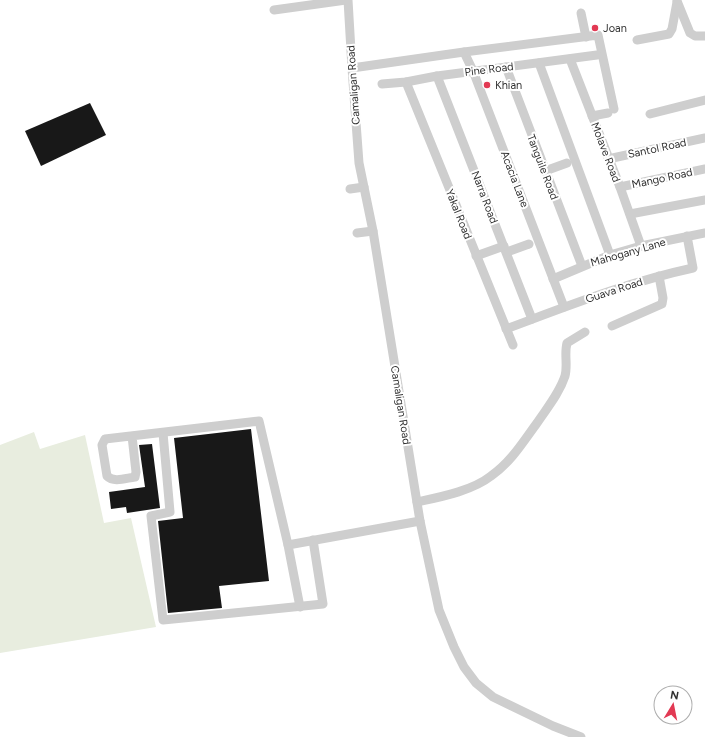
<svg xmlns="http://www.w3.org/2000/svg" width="705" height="737" font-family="Figtree,sans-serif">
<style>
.green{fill:#e8eddf}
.building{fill:#181818}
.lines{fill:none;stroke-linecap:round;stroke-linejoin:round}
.minor{stroke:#cecece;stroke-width:9}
.poi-dot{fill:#e23953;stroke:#fff;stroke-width:1.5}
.labels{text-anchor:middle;stroke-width:4;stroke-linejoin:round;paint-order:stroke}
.poi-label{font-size:11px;fill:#313131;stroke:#fff;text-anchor:start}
.street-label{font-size:11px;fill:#313131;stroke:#fff}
</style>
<rect width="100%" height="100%" fill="#fff"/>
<!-- green -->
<polygon class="green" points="34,432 40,449 85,435 104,523 131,518 156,627 0,653 0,445"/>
<!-- building -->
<g class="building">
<polygon points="90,103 106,135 41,166 25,131"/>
<polygon points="251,429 269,581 219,586 222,608 168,613 158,521 183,518 174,438"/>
<polygon points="152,444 160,508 127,513 126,507 111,509 109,492 145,487 139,445"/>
</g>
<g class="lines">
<!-- minor -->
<g class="minor">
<polyline points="348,0 352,68 359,163 373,231 420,521 439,610 454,647 464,667 476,683 493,697 553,726 581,737"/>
<polyline points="677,1 690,33 695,36 705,36"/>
<polyline points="274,10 346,0"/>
<polyline points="581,13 586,37"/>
<polyline points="637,40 669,34 672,29 677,2"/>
<polyline points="464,52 473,71 564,307"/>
<polyline points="570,59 620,187 641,246"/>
<polyline points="539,63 610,255"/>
<polyline points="506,67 582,266"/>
<polyline points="352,68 464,52 598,35 614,109"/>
<polyline points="437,76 532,319"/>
<polyline points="406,82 513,345"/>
<polyline points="382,84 406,82 437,76 597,55"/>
<polyline points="650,114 705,100"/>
<polyline points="592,116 608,113"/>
<polyline points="608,159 705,138"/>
<polyline points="545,171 567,163"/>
<polyline points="620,187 705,169"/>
<polyline points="350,189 364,187"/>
<polyline points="630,214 705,200"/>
<polyline points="357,233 373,231"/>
<polyline points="507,252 529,244"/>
<polyline points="476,256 504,246"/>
<polyline points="553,279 610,255 641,246 705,233"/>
<polyline points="612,326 662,304 663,298 659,276"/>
<path d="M 506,329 C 568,306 628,282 693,268 L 687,236"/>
<polyline points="163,433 170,512 151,516 163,620 323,604 313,540"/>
<path d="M 132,436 L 136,472 L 135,477 C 126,478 114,483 107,476 L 102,445 L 105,439 L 259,421 L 288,545 L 300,607"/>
<path d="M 417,502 C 440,497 472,491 491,476 C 511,462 523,442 537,423 C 547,408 559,394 565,376 C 568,365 564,354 567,343 L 585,332"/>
<polyline points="288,545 420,521"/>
</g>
</g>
<!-- markers -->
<g class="poi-dot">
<circle cx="595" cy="28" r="4"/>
<circle cx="487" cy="85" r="4"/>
</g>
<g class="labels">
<!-- poi labels -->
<g class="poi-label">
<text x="603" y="32">Joan</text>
<text x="495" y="89">Khian</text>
</g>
<!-- street labels -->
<g class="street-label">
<text transform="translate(489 69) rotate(-7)" y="4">Pine Road</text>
<text transform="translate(353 85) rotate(-94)" y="4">Camaligan Road</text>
<text transform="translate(657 148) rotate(-12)" y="4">Santol Road</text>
<text transform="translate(606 152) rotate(69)" y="4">Molave Road</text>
<text transform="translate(543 167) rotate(69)" y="4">Tanguile Road</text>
<text transform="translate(662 178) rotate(-12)" y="4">Mango Road</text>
<text transform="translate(515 179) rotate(69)" y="4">Acacia Lane</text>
<text transform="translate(485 197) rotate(69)" y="4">Narra Road</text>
<text transform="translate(459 214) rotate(68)" y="4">Yakal Road</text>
<text transform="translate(628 252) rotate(-16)" y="4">Mahogany Lane</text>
<text transform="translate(614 290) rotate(-18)" y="4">Guava Road</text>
<text transform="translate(401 405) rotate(81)" y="4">Camaligan Road</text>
</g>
</g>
<!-- north arrow -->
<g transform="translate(673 705) rotate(10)"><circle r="19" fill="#ffffff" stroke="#adadad"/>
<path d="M0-3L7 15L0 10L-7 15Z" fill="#e23953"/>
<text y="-6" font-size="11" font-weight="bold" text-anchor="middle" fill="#313131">N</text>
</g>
</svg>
